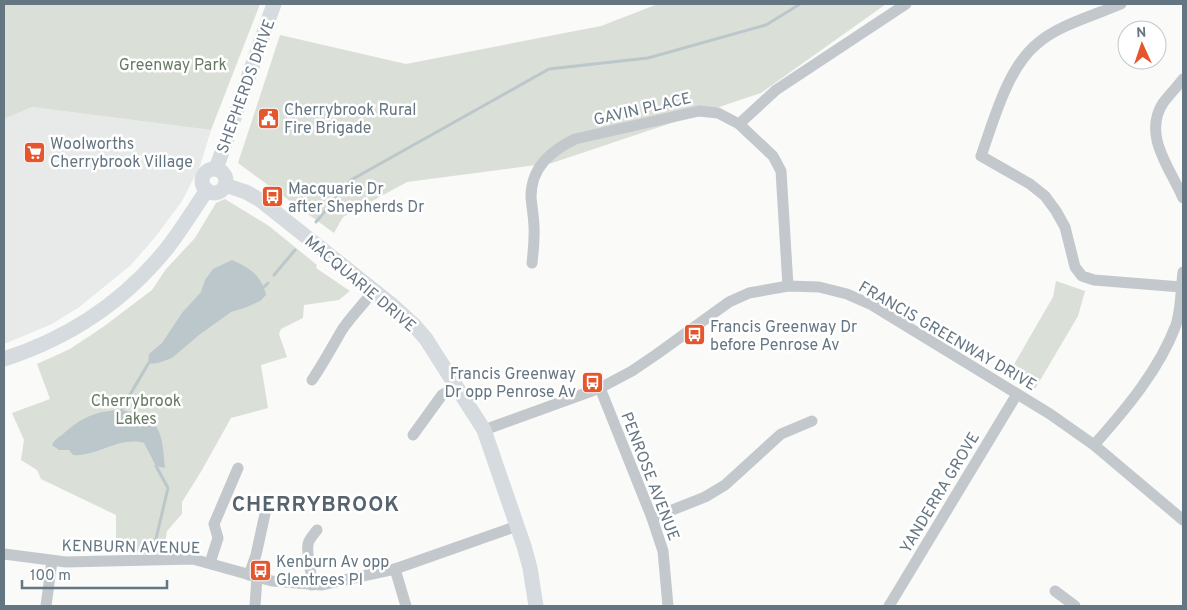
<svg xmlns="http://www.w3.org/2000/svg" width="1187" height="610" font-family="Overpass,sans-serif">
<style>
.built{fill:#e8e9e9}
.green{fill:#dadfd7}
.water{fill:#bbc7cb}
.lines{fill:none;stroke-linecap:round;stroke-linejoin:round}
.stream{stroke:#bbc7cb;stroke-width:3}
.street{stroke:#c3c8cc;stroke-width:11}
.secondary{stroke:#d6dbdf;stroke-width:15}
.labels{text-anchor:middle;stroke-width:5;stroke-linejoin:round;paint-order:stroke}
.park-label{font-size:16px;fill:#687a64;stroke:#fff}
.street-label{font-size:16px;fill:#657683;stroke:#fff}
.poi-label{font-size:16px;fill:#657683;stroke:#fff;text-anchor:start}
.district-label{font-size:21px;font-weight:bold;letter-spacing:1px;fill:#57646e;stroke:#fff}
</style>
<rect width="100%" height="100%" fill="#fafaf8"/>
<!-- built -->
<polygon class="built" points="32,107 211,130 200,166 182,201 156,236 131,265 78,308 50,325 4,344 4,119"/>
<!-- green -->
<g class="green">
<polygon points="4,4 260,4 211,130 32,107 4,119"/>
<polygon points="658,4 886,4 761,93 552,163 407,182 343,217 334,233 238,163 280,35 406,64 601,26"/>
<polygon points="225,199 269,226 317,265 316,268 350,291 339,300 304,305 303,318 281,329 279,334 287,357 261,365 268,408 231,418 202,470 182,502 182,514 167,531 163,554 116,553 116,515 41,479 37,470 21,460 24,440 12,413 50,399 37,364 70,349 103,327 152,290 166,269 195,238 216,203"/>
<polygon points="1056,281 1085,291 1078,316 1035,389 1009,373 1053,297"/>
</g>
<!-- water -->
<g class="water">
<path d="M 232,260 C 250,268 262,276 266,295 L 260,301 L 247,307 L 231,312 L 199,335 L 172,358 L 158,363 L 148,364 L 149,354 L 162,343 L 182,313 L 201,292 L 205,280 L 213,269 Z"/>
<path d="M 121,410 C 161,417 162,431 165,468 L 156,466 L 144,443 C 119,436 97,457 73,455 L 69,450 L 59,450 L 52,445 C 55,439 58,438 63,434 C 82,417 96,411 121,410 Z"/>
</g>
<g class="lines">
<!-- stream -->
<g class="stream">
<polyline points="316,222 351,180 549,69 648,58 766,25 800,4"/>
<polyline points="274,275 295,250"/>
<polyline points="264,287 268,283"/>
<polyline points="121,410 148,364"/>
<polyline points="154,547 168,488 156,466"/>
</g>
<!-- street -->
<g class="street">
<path d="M 1121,4 C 1095,15 1059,25 1038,43 C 1007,68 994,120 981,156 L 1030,184 L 1045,196 L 1056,211 L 1065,227 L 1075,267 L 1082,276 L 1094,280 L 1181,287"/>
<path d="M 1183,79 C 1177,87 1169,95 1163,103 C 1142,136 1171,169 1183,198"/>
<polyline points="739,124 776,90 906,4"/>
<path d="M 532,263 C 533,254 534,245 534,236 C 535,223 532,210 531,197 C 531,167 551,151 575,139 L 699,111 L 718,113 L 739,124 L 773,156 L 781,171 L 788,286"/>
<path d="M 312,380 C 323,364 332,347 342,330 C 351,316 364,304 373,291"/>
<polyline points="600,388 652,518 663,551 668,606"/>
<polyline points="484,430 600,388 632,371 657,354 729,302 749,293 788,286 819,287 847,294 872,305 1050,414 1094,445 1183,520"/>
<polyline points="413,435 442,395 457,386"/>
<path d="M 1094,445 C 1126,409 1159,370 1176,325 C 1181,310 1181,288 1183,272"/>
<polyline points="652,518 705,497 725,485 781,434 812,421"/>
<polyline points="4,554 66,562 193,559 272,581 321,585 395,569 517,526"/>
<polyline points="210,563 218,538 214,524 238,468"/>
<polyline points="395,569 406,606"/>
<polyline points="249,575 256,555 268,500"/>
<path d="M 312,585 C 312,573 306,553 308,544 C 309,539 314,534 317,530"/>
<polyline points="1055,591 1075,606"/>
<polyline points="46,606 52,561"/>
<polyline points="255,606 257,577"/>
<polyline points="889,606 1017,394"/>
</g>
<!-- secondary -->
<g class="secondary">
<polyline points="216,169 274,4"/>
<circle cx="214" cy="181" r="12"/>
<polyline points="225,185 246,192 260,200 391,304 414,325 426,339 484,430 524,546 530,568 536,606"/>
<path d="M 4,359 C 69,338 125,301 168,247 C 182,229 194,209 207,190"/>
</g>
</g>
<!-- icons -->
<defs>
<symbol id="civic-square" viewBox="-11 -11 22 22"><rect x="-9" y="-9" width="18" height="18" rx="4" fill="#e4572e" stroke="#fff"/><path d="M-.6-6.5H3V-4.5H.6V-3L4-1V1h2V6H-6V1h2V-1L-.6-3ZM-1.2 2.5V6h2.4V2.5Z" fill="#fff"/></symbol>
<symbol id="supermarket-square" viewBox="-11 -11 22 22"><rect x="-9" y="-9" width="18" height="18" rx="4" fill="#e4572e" stroke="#fff"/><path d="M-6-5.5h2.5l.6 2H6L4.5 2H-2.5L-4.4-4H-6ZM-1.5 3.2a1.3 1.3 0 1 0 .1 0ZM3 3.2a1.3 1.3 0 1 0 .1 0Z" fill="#fff"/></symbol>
<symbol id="bus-square" viewBox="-11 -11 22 22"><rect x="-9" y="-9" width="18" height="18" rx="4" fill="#e4572e" stroke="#fff"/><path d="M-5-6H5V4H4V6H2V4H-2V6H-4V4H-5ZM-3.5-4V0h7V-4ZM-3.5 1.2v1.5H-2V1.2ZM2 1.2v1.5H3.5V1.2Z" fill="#fff"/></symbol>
</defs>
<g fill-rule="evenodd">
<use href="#civic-square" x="256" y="106" width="25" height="25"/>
<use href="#supermarket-square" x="22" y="140" width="25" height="25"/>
<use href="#bus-square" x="260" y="184" width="25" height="25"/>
<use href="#bus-square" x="682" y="322" width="25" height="25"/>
<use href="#bus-square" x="580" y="370" width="25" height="25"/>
<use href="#bus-square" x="248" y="558" width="25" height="25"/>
</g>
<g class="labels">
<!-- park labels -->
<g class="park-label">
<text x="173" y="70">Greenway Park</text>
<text x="136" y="406">Cherrybrook<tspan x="136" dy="18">Lakes</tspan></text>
</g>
<!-- street labels -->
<g class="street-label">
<text transform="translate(245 86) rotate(-70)" y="6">SHEPHERDS DRIVE</text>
<text transform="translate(642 108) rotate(-13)" y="6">GAVIN PLACE</text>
<text transform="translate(361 283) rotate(40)" y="6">MACQUARIE DRIVE</text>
<text transform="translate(948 335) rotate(30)" y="6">FRANCIS GREENWAY DRIVE</text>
<text transform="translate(651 476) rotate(69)" y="6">PENROSE AVENUE</text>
<text transform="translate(939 492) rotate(-59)" y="6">YANDERRA GROVE</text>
<text transform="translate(131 546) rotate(1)" y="6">KENBURN AVENUE</text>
</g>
<!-- poi labels -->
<g class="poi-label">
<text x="284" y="115">Cherrybrook Rural<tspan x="284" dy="18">Fire Brigade</tspan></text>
<text x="50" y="149">Woolworths<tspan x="50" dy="18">Cherrybrook Village</tspan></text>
<text x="288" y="194">Macquarie Dr<tspan x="288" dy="18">after Shepherds Dr</tspan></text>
<text x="710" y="332">Francis Greenway Dr<tspan x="710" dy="18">before Penrose Av</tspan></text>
<text x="576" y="379" text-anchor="end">Francis Greenway<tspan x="576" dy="18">Dr opp Penrose Av</tspan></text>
<text x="276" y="567">Kenburn Av opp<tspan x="276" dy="18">Glentrees Pl</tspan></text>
</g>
<!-- district labels -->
<g class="district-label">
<text x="316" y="511">CHERRYBROOK</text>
</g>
</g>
<!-- border -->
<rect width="1187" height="610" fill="none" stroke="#657683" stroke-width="10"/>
<!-- north arrow -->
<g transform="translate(1142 45) rotate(357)"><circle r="24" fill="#ffffff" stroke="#c1c8cd"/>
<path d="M0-4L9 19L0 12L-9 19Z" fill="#e4572e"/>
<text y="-8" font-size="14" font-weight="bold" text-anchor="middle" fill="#657683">N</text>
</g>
<!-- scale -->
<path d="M22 580v8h145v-8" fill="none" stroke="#657683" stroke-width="2.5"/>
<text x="30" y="580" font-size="15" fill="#657683" stroke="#ffffff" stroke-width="4" paint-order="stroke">100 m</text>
</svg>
